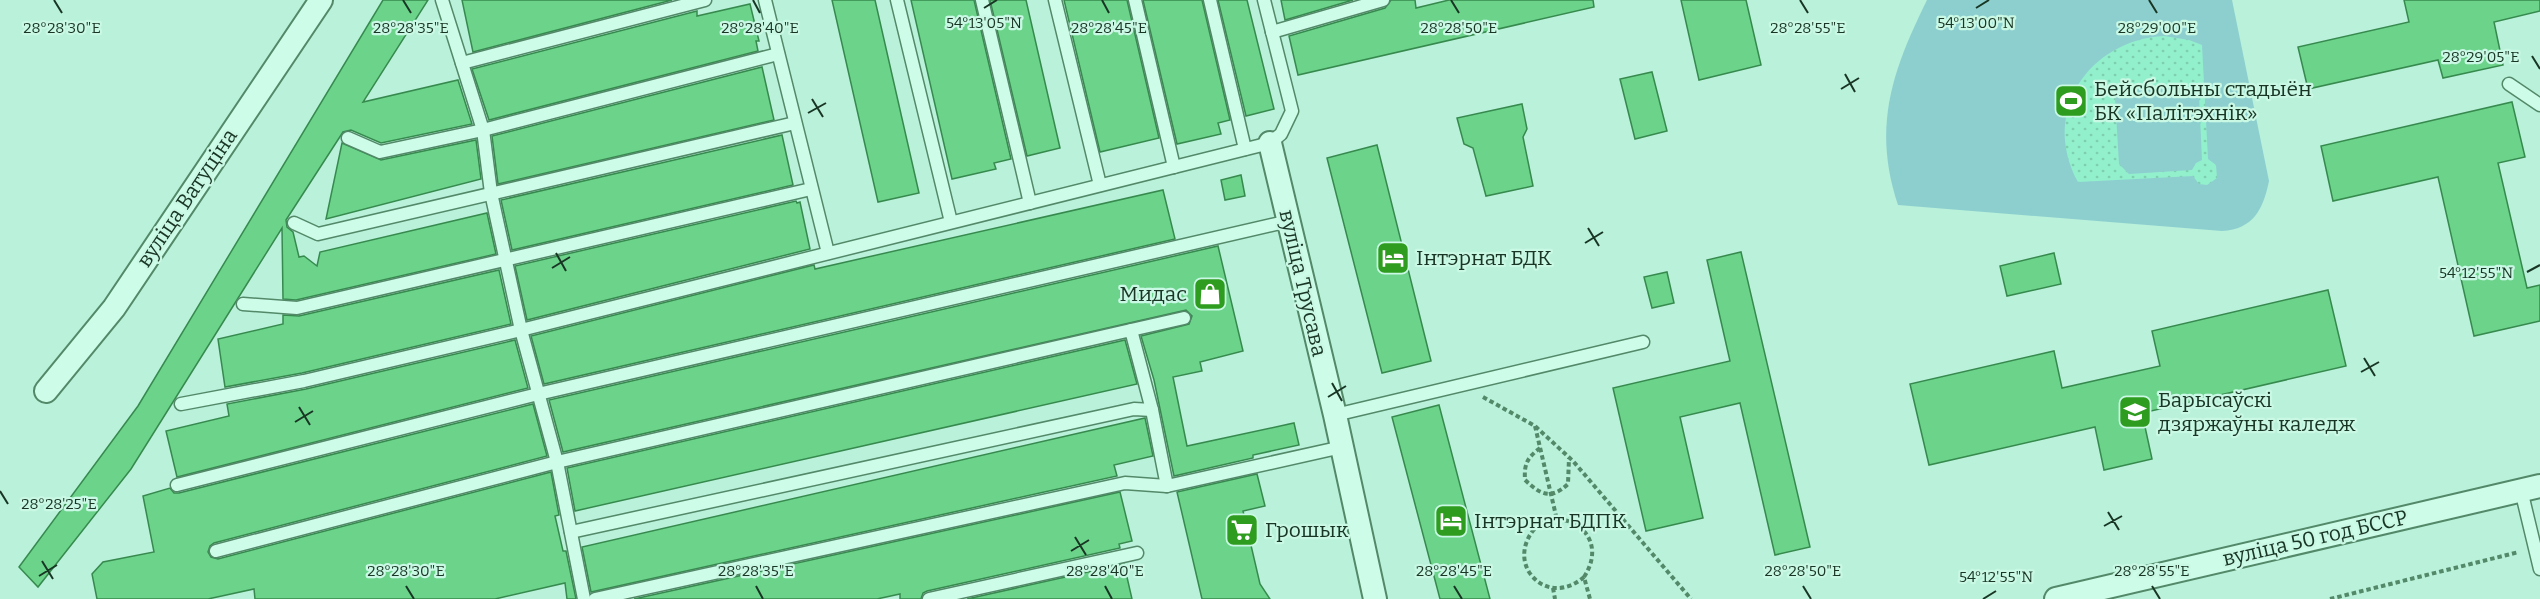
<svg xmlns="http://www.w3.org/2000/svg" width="2540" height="599" font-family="Bitter,serif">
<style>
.green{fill:#8dcfcf}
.sand{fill:url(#sand-dots);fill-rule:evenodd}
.building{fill:#6cd38b;stroke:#378a4e;stroke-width:1.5}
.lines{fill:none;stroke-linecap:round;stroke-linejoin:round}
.service-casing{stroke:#538969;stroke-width:15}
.minor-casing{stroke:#538969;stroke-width:26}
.path{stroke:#538969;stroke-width:4;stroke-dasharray:4.5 3;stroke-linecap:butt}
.service{stroke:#cdfce8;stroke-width:12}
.minor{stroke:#cdfce8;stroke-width:22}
.ticks{fill:none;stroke:#193624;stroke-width:2}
.labels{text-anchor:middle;stroke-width:4.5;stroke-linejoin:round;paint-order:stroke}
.poi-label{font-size:21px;fill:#193624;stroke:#c9f8e5;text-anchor:start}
.street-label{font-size:21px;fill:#193624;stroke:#c9f8e5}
.ticks-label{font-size:15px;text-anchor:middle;fill:#193624;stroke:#c9f8e5;stroke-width:4.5;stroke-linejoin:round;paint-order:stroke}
</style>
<defs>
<pattern id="sand-dots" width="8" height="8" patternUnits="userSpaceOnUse" patternTransform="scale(1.5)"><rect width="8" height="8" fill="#93f0cd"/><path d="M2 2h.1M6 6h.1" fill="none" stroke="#7eceb0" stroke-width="1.8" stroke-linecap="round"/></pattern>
</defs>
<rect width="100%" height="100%" fill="#b9f1da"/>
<!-- green -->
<path class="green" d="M 1927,0 L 2232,0 L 2269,181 C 2263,210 2253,229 2222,231 L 1898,205 C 1872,127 1892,71 1927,0 Z"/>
<!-- sand -->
<path class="sand" d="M 2164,36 L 2189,40 L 2202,45 L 2208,159 L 2216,165 L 2217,178 L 2207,185 L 2199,184 L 2193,176 L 2078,182 C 2040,112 2089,40 2164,36 ZM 2188,85 L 2191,91 L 2199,95 L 2202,160 L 2196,163 L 2192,170 L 2129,174 L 2119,164 L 2115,98 L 2124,89 Z"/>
<!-- building -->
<g class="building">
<polygon points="383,0 428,0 363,102 458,80 472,124 381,143 351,130 343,132 286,220 287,227 293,232 299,257 304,256 317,266 320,252 487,213 496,254 296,300 283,299 282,228 131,469 38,587 19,567 138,406"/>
<polygon points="462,0 672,0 473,52"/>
<polygon points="832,0 875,0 919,193 878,202"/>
<polygon points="911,0 974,0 1011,159 994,163 996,169 952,179"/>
<polygon points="990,0 1026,0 1060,148 1027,156"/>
<polygon points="1064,0 1127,0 1159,138 1100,152"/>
<polygon points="1143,0 1202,0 1230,120 1218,123 1221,134 1177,144"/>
<polygon points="1218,0 1247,0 1274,109 1246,116"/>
<polygon points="1281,0 1353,0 1285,20"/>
<polygon points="1391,0 1415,0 1416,8 1449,0 1593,0 1594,7 1298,75 1289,36 1385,8"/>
<polygon points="1681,0 1746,0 1761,65 1699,80"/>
<polygon points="2404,0 2540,0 2540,11 2494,22 2503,65 2443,78 2438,60 2308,89 2298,47 2409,22"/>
<polygon points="750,4 759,41 756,41 758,51 489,120 472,69 697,11 697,16"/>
<polygon points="762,67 774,120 498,184 492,136"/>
<polygon points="1652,72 1667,131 1635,139 1620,79"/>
<polygon points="2512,102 2525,157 2498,163 2527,288 2540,285 2540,321 2474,336 2438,177 2333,201 2321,146"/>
<polygon points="1522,104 1527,129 1523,137 1533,186 1486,196 1473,148 1464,144 1457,118"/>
<polygon points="782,135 793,185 512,250 501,200"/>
<polygon points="476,140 481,179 326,219 342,143 381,160"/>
<polygon points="1377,145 1431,361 1382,373 1327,158"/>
<polygon points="1241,175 1245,196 1225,200 1221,180"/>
<polygon points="1163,190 1175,239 544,384 531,336 814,265 815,269"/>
<polygon points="796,201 797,203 800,202 810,249 527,320 515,266"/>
<polygon points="1218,246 1243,351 1200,362 1202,371 1173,377 1187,446 1294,423 1299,445 1253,455 1253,458 1174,476 1154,380 1141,336 1189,324 1192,316 1186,310 563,452 549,400"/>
<polygon points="1741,252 1810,547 1775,555 1740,403 1680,417 1703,518 1646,531 1613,388 1730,361 1707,260"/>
<polygon points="2054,253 2061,284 2007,296 2000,266"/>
<polygon points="499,270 511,324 302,373 225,387 218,339 283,324 283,315 299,316"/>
<polygon points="1667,272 1674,303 1652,308 1644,277"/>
<polygon points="2328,290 2346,366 2142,413 2152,459 2104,470 2095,427 1929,465 1910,384 2054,351 2062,388 2160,366 2152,331"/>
<polygon points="515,340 528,388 177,477 166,431 229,416 227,404 306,389"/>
<polygon points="1125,340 1137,384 575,511 567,468"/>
<polygon points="533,404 547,456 214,543 210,546 208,552 211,557 218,559 551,472 559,515 555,516 563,551 566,551 576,599 567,599 565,583 495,599 255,599 254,589 208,599 97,599 92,574 103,562 154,552 143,496 170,488 174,493 179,493"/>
<polygon points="1439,405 1490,599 1440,599 1392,417"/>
<polygon points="1145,418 1153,456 1114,465 1117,476 591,592 582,547"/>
<polygon points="1257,474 1265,506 1243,511 1260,584 1270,599 1202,599 1177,492"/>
<polygon points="1120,492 1132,541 1119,544 1120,548 927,591 923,593 921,599 900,599 900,594 877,599 634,599"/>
<polygon points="1124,564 1132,599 967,599"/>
</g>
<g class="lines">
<defs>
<g id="service">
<polyline points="442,0 483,130 491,193 521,330 557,462 584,599"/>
<polyline points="765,0 828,253"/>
<polyline points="897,0 951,222"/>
<polyline points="982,0 1030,203"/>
<polyline points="1055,0 1100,185"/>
<polyline points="1135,0 1174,167"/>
<polyline points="1210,0 1245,149"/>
<polyline points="1272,32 1383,0"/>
<polyline points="462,63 705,0"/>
<polyline points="2509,84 2540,105"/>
<polyline points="348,138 380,152 483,130 778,54"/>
<polyline points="294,223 318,234 795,123"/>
<polyline points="243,304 297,308 811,189"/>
<polyline points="1131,330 1184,318"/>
<polyline points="181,404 304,381 521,330 1270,143 1281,134 1292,111 1264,0"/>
<polyline points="1335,415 1643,342"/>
<polyline points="177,485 538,394 1289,221"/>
<polyline points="2521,490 2540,569"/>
<polyline points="571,532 1134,409 1152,410 1167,486"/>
<polyline points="216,551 557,462 1131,330 1152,410"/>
<polyline points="595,599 1125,483 1167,486 1342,447"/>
<polyline points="929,599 1137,553"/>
</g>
<g id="minor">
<polyline points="1270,143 1335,415 1375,599"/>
<polyline points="46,391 114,308 321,0"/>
<polyline points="2056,599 2540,486"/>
</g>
</defs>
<!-- service casing -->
<use href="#service" class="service-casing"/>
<!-- minor casing -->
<use href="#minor" class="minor-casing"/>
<!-- path -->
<g class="path">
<polyline points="1483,397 1535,426 1573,461 1691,599"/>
<polyline points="1535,426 1557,520"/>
<path d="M 1540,448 C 1527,458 1524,464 1525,480 C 1541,495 1551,500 1568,484 L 1569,458"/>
<path d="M 1584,577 C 1567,592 1543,593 1529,572 C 1523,562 1523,551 1527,541 C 1545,496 1616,528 1584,577 L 1590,599"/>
<polyline points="1553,588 1555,599"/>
<polyline points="2330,599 2519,552"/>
</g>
<!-- service -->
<use href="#service" class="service"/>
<!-- minor -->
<use href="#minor" class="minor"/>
</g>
<!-- ticks -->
<path class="ticks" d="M 54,0 L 62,13M 403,0 L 411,13M 753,0 L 760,13M 1102,0 L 1109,13M 1451,0 L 1459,13M 1800,0 L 1808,13M 2149,0 L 2157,13M 984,8 L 997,0M 1976,8 L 1989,0M 2532,56 L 2540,69M 1845,74 L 1855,92M 1841,89 L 1859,78M 812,99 L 823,117M 808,113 L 826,103M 1588,228 L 1599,246M 1585,243 L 1603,232M 556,253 L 566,271M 552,268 L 570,257M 2527,272 L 2540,265M 2364,358 L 2375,376M 2361,372 L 2379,362M 1332,383 L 1342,401M 1328,397 L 1346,386M 299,407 L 310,425M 295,422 L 313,411M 0,491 L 8,504M 2108,512 L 2119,530M 2104,526 L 2122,516M 1075,537 L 1086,555M 1071,551 L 1089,540M 42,561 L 53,579M 39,576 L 57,565M 406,586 L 414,599M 756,586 L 763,599M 1105,586 L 1112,599M 1454,586 L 1462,599M 1803,586 L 1811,599M 2152,586 L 2160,599M 1983,599 L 1996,591"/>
<!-- icons -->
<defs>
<symbol id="stadium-square" viewBox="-11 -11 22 22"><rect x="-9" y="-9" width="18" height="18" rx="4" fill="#2e9c1e" stroke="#c9f8e5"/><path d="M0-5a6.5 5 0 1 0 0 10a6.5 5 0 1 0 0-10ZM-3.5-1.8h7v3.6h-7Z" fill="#fff"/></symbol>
<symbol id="hotel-square" viewBox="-11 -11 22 22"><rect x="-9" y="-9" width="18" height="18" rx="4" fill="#2e9c1e" stroke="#c9f8e5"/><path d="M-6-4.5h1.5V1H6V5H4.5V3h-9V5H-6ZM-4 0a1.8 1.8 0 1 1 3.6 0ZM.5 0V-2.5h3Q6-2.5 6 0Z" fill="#fff"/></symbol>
<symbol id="shop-square" viewBox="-11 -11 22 22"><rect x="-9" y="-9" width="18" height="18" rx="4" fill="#2e9c1e" stroke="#c9f8e5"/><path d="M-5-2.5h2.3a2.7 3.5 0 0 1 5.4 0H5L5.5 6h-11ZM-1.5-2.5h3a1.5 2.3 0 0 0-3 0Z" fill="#fff"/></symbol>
<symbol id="university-square" viewBox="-11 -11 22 22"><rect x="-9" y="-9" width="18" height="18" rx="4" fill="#2e9c1e" stroke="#c9f8e5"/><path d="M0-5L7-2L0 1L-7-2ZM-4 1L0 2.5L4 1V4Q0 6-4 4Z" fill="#fff"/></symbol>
<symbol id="supermarket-square" viewBox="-11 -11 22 22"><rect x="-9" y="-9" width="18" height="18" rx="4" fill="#2e9c1e" stroke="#c9f8e5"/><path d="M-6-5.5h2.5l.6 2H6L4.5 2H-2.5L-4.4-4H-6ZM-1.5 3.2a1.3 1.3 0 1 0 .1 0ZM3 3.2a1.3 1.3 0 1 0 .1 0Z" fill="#fff"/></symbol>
</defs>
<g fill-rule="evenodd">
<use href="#stadium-square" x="2052" y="82" width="38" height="38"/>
<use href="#hotel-square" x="1374" y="239" width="38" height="38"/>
<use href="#shop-square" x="1191" y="275" width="38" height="38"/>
<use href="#university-square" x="2116" y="393" width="38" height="38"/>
<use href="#hotel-square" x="1432" y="502" width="38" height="38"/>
<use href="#supermarket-square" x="1223" y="511" width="38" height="38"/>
</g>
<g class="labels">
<!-- poi labels -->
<g class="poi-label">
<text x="2094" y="96">Бейсбольны стадыён<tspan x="2094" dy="24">БК «Палітэхнік»</tspan></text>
<text x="1416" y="265">Інтэрнат БДК</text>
<text x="1187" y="301" text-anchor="end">Мидас</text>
<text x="2158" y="407">Барысаўскі<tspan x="2158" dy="24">дзяржаўны каледж</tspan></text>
<text x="1474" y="528">Інтэрнат БДПК</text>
<text x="1265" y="537">Грошык</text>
</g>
<!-- street labels -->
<g class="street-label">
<text transform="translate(187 198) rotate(-56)" y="7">вуліца Ватуціна</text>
<text transform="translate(1303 283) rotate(77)" y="7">вуліца Трусава</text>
<text transform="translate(2315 538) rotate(-13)" y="7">вуліца 50 год БССР</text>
</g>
</g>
<g class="ticks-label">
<text x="984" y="28">54°13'05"N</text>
<text x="1976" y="28">54°13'00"N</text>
<text x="2157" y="33">28°29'00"E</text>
<text x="62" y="33">28°28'30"E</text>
<text x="411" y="33">28°28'35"E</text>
<text x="760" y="33">28°28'40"E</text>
<text x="1109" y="33">28°28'45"E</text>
<text x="1459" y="33">28°28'50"E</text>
<text x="1808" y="33">28°28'55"E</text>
<text x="2481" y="62">28°29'05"E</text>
<text x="2476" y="278">54°12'55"N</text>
<text x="59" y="509">28°28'25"E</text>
<text x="406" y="576">28°28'30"E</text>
<text x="756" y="576">28°28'35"E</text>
<text x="1105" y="576">28°28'40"E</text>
<text x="1454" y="576">28°28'45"E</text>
<text x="1803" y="576">28°28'50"E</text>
<text x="2152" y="576">28°28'55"E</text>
<text x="1996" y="582">54°12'55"N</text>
</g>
</svg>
